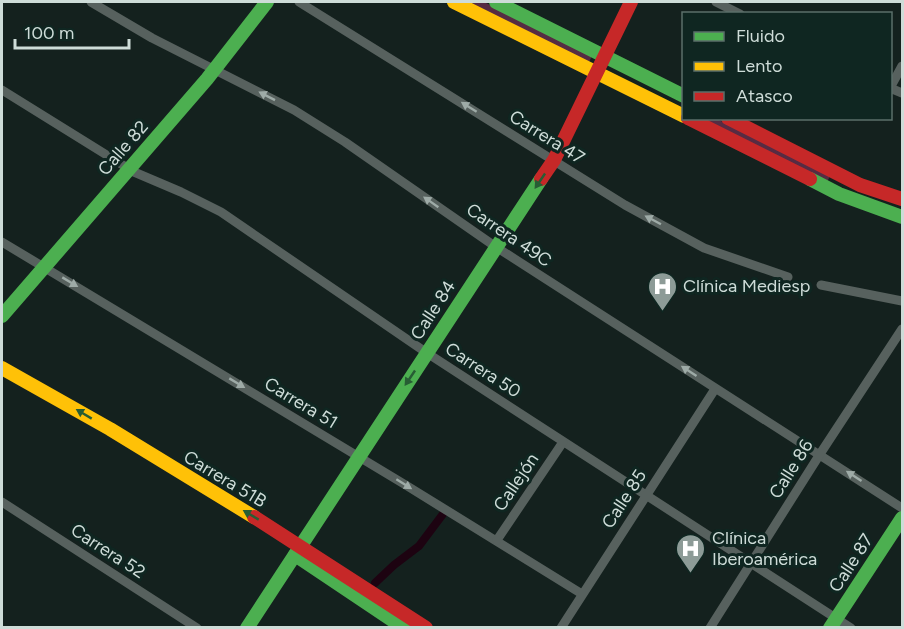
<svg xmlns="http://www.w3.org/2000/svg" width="904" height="629" font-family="Figtree,sans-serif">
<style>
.green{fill:#562c43}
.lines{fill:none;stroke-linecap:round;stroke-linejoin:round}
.canal{stroke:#1d0311;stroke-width:8}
.street{stroke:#57615e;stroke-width:9}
.fast{stroke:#4caf50;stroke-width:14}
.slow{stroke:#ffc107;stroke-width:14}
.jam{stroke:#c62828;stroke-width:14}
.oneway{fill:#9eaba7}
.oneway2{fill:#275d34}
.labels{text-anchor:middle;stroke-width:6;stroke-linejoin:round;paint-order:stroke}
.street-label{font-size:18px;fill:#cedcd8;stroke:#0f2621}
.poi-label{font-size:18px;fill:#cedcd8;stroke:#0f2621;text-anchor:start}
</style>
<rect width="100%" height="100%" fill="#14211e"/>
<!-- green -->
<g class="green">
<polygon points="469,2 484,2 592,56 588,64"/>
<polygon points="696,119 717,119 830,176 826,184"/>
</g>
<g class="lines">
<!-- canal -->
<polyline class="canal" points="375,583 394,565 419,546 446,510"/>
<!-- street -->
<g class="street">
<polyline points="91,2 152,38 294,110 345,142 496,247 902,508"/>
<polyline points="299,2 625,205 704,248 788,277"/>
<polyline points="716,2 740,14"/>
<polyline points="890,88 902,66"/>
<polyline points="890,88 902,93"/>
<polyline points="2,90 134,172 181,192 221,212 427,353 851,628"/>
<polyline points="2,242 404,484 582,594"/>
<polyline points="821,285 902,301"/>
<polyline points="2,502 197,628"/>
<polyline points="497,540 563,442"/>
<polyline points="561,628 715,389"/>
<polyline points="710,628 820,454 902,329"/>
</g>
<!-- fast -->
<g class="fast">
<polyline points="496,2 684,96"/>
<polyline points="810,179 839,194 902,217"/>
<polyline points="2,316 207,79 267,2"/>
<polyline points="295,555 404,628"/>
<polyline points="247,628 541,179"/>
<polyline points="830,628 902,518"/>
</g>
<!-- slow -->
<g class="slow">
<polyline points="454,2 684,116"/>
<polyline points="2,368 110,429 254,517"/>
</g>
<!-- jam -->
<g class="jam">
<polyline points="688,118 810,179"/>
<polyline points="728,118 860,185 902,199"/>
<polyline points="541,179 554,160 631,2"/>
<polyline points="254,517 426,628"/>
</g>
</g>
<!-- one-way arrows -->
<defs><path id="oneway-solid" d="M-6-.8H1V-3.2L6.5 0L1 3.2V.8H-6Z" transform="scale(1.5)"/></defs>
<g class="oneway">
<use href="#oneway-solid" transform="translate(267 96) rotate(-153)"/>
<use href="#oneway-solid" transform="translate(469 107) rotate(-148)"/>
<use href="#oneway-solid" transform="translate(431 202) rotate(-145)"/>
<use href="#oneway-solid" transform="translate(653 220) rotate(-152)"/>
<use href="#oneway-solid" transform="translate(70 282) rotate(31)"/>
<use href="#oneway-solid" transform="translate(689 371) rotate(-147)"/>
<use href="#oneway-solid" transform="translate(237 383) rotate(31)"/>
<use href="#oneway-solid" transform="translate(854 476) rotate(-147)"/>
<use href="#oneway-solid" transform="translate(404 484) rotate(32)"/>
</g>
<g class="oneway2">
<use href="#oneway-solid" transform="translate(540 181) rotate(124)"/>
<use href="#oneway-solid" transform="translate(410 378) rotate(124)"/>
<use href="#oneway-solid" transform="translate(84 414) rotate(-149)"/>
<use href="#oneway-solid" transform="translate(251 515) rotate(-149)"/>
</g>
<!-- icons -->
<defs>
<symbol id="hospital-pin" viewBox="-11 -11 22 30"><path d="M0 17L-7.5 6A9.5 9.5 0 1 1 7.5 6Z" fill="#8d9b97" stroke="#0f2621"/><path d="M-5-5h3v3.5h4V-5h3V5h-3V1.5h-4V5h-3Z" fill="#fff"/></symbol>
</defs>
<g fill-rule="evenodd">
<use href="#hospital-pin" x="646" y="270" width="33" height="45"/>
<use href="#hospital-pin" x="674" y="532" width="33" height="45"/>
</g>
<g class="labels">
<!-- street labels -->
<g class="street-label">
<text transform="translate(547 137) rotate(32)" y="6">Carrera 47</text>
<text transform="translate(123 148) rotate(-49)" y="6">Calle 82</text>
<text transform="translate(509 235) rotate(34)" y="6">Carrera 49C</text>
<text transform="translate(433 310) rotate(-57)" y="6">Calle 84</text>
<text transform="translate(483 370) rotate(33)" y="6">Carrera 50</text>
<text transform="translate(301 403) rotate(31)" y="6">Carrera 51</text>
<text transform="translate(791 469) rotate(-58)" y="6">Calle 86</text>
<text transform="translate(225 479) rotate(31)" y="6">Carrera 51B</text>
<text transform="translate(516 482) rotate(-56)" y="6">Callejón</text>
<text transform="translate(624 499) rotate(-57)" y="6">Calle 85</text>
<text transform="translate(108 551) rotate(33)" y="6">Carrera 52</text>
<text transform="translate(851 563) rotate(-57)" y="6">Calle 87</text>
</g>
<!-- poi labels -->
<g class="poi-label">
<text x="683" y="292">Clínica Mediesp</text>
<text x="712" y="544">Clínica<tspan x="712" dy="21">Iberoamérica</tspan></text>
</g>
</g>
<!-- border -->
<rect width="904" height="629" fill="none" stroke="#cedcd8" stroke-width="6"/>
<!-- legend -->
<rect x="682" y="12" width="210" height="108" fill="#0f2621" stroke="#5b6f6a" stroke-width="1.5"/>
<rect x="694" y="32" width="30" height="9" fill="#4caf50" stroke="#5b6f6a" stroke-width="1.5"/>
<text x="736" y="42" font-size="18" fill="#cedcd8">Fluido</text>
<rect x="694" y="62" width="30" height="9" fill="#ffc107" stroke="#5b6f6a" stroke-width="1.5"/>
<text x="736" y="72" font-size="18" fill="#cedcd8">Lento</text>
<rect x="694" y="92" width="30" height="9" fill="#c62828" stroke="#5b6f6a" stroke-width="1.5"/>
<text x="736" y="102" font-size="18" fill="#cedcd8">Atasco</text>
<!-- scale -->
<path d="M15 39v9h114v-9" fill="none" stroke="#cedcd8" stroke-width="3"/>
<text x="24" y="39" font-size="18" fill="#cedcd8" stroke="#0f2621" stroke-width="4.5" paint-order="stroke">100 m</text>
</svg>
